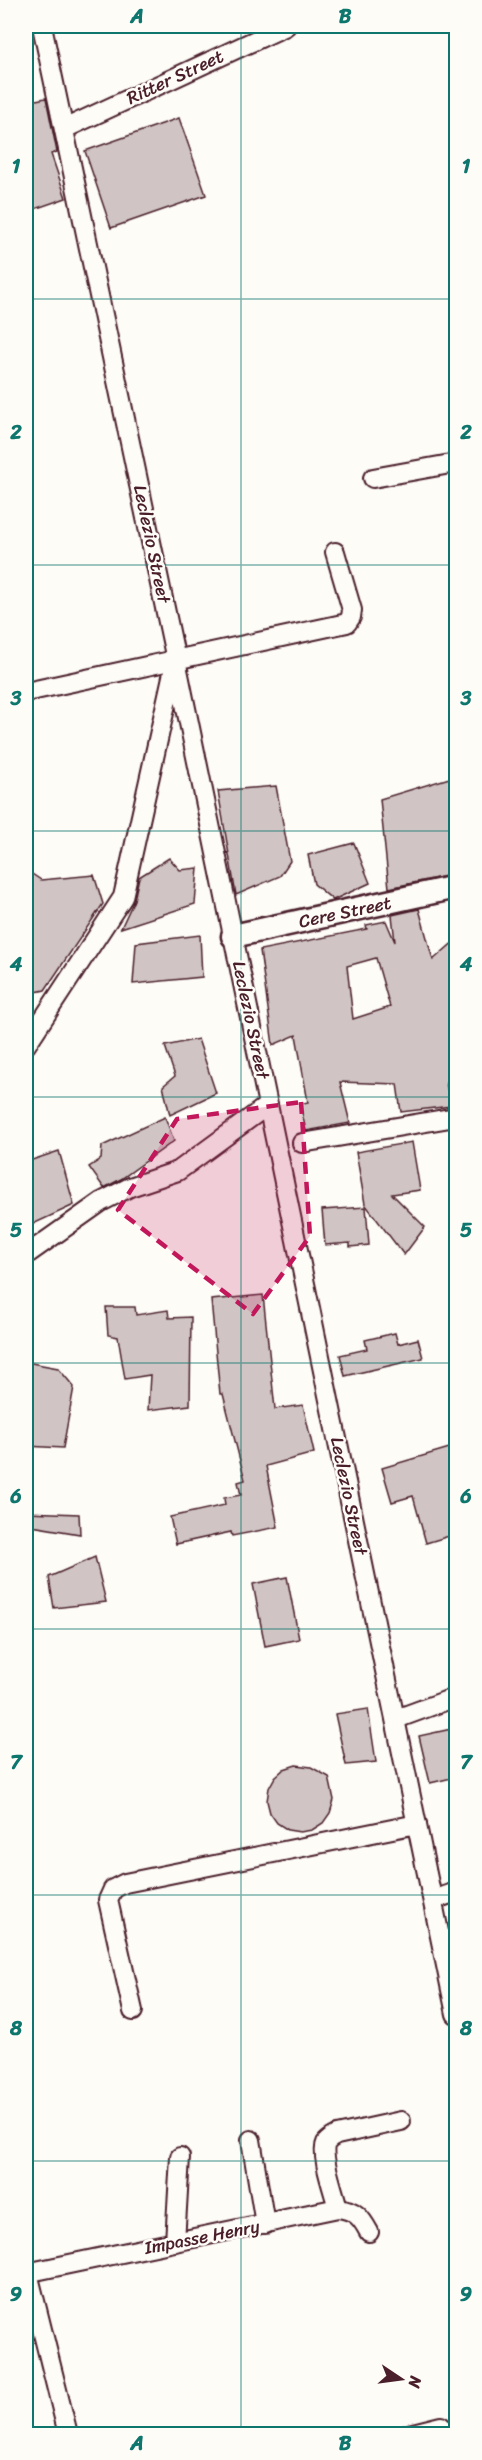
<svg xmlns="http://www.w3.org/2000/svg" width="482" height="2460" font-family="Sriracha,sans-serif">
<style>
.building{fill:#d0c5c4;stroke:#4a1f2b;stroke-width:1.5;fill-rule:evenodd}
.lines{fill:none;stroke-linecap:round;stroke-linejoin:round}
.minor-casing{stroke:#4a1f2b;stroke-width:22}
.tertiary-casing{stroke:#4a1f2b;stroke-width:27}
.minor{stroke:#fdfcf7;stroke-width:18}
.tertiary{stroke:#fdfcf7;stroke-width:22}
.marked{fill:#c2185b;fill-opacity:0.2;stroke:#c2185b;stroke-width:4.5;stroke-dasharray:12 8;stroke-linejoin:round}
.grid{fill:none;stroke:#0f766e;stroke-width:1.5;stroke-opacity:0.55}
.labels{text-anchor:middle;stroke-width:5;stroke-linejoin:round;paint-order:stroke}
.street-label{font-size:18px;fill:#4a1f2b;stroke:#fdfcf7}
.neatline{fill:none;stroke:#0f766e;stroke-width:2}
.grid-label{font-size:20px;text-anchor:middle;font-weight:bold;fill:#0f766e}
</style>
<rect width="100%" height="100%" fill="#fdfcf7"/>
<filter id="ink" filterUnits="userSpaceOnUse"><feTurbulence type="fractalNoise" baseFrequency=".0167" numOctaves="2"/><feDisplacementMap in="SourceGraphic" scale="12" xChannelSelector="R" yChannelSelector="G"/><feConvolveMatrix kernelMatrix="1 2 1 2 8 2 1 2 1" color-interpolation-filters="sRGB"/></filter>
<g filter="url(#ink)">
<!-- building -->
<g class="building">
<polygon points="46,98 57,152 51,154 66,198 26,212 26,102"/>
<polygon points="179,118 206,195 111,228 85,151"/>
<polygon points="456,776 456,874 389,888 380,799"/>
<polygon points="276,786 290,861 280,876 236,895 218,791"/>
<polygon points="354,843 370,883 333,900 314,884 308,855"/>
<polygon points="169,858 180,870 198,868 195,904 121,928 134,900 139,877"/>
<polygon points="26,870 41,880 94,875 103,904 45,990 26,994"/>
<path d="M 419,909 L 433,960 L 456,940 L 456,1079 L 446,1083 L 451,1106 L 401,1112 L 397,1084 L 340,1082 L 350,1123 L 306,1131 L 300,1104 L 308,1102 L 296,1035 L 273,1045 L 260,950 L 367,929 L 366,925 L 386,921 L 395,942 L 392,915 ZM 376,958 L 390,1007 L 353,1019 L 347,966 Z"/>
<polygon points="200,935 202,977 133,984 136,943"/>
<polygon points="198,1039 216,1093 170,1115 163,1086 175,1076 165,1046"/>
<polygon points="165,1117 174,1141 121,1179 104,1188 89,1167 101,1159 102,1146"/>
<polygon points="412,1142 420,1190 392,1194 425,1227 404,1255 365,1204 356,1152"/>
<polygon points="59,1151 74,1205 31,1225 26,1197 26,1162"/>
<polygon points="366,1207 369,1245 350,1247 350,1243 325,1245 322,1210"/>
<polygon points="263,1295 275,1409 303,1405 314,1453 266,1466 278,1527 232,1536 231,1532 176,1544 170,1517 225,1505 224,1498 241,1495 238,1482 245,1480 223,1394 220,1394 211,1300"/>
<polygon points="106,1307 135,1307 136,1315 168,1310 169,1318 191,1317 190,1405 148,1410 150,1375 125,1379 118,1337 108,1335"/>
<polygon points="395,1333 398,1344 418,1339 423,1358 345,1376 340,1355 367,1349 365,1340"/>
<polygon points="26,1362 58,1368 74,1387 63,1448 26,1446"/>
<polygon points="456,1446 456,1534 426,1543 413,1496 392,1502 382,1468"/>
<polygon points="26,1512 79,1514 80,1534 26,1525"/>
<polygon points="95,1557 106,1602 54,1608 49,1577"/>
<polygon points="287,1577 299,1639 265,1646 253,1584"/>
<polygon points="368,1709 376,1762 346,1765 335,1714"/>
<polygon points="456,1728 456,1777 430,1783 419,1736"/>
<polygon points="296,1765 311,1767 329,1777 334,1800 330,1813 323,1823 312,1830 300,1832 288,1830 277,1823 270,1813 267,1801 269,1788 275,1777 284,1769"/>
</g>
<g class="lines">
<defs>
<g id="minor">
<polyline points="42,26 176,660 456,2014"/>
<polyline points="64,129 286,26"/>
<polyline points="373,478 456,463"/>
<polyline points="26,692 347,623 351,617 352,610 335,552"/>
<polyline points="26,1045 123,897 174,668"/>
<polyline points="302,1143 456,1117"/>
<polyline points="26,1255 101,1202 130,1187 178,1171 268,1105"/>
<polyline points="396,1719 456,1697"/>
<polyline points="433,1900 456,1892"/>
<polyline points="133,2011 108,1900 113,1889 125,1883 417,1824"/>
<polyline points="251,2140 265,2224"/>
<path d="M 338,2208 C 335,2195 320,2155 326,2143 C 329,2139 333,2137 337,2135 L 401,2121"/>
<polyline points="175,2242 180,2157"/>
<path d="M 26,2273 L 338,2208 C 355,2210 361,2217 369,2232"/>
<polyline points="28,2273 68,2434"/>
<polyline points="409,2434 441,2426"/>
</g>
<polyline id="tertiary" points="233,936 456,887"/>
</defs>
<!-- minor casing -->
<use href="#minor" class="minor-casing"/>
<!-- tertiary casing -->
<use href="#tertiary" class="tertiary-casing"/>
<!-- minor -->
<use href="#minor" class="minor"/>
<!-- tertiary -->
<use href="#tertiary" class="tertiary"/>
</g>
</g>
<!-- marked area -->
<path class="marked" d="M 301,1102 L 310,1236 L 253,1314 L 118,1210 L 177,1119 Z"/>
<!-- grid -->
<path class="grid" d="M 241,26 L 241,2434M 26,299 L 456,299M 26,565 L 456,565M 26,831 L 456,831M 26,1097 L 456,1097M 26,1363 L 456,1363M 26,1629 L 456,1629M 26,1895 L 456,1895M 26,2161 L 456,2161"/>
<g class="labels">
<!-- street labels -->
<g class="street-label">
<text transform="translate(175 77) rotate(-25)" y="6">Ritter Street</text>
<text transform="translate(152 544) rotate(78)" y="6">Leclezio Street</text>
<text transform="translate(345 912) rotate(-12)" y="6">Cere Street</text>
<text transform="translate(251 1020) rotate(78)" y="6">Leclezio Street</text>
<text transform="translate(349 1496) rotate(78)" y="6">Leclezio Street</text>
<text transform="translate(202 2237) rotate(-11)" y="6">Impasse Henry</text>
</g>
</g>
<!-- margin -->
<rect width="482" height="2460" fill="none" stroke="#fdfcf7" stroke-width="66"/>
<!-- north arrow -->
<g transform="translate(401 2379) rotate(103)" stroke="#fdfcf7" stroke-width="4.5" paint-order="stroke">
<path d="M0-4.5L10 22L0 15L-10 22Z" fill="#4a1f2b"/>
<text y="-9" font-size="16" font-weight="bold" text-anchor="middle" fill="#4a1f2b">N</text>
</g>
<rect x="33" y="33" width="416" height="2394" class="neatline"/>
<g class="grid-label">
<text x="137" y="23">A</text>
<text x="345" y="23">B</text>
<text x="16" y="173">1</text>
<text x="466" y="173">1</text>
<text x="16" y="439">2</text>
<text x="466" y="439">2</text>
<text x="16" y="705">3</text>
<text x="466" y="705">3</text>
<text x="16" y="971">4</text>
<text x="466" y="971">4</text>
<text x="16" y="1237">5</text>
<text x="466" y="1237">5</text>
<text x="16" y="1503">6</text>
<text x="466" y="1503">6</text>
<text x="16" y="1769">7</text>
<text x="466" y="1769">7</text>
<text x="16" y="2035">8</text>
<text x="466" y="2035">8</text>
<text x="16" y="2301">9</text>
<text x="466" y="2301">9</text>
<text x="137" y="2450">A</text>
<text x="345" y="2450">B</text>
</g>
</svg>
